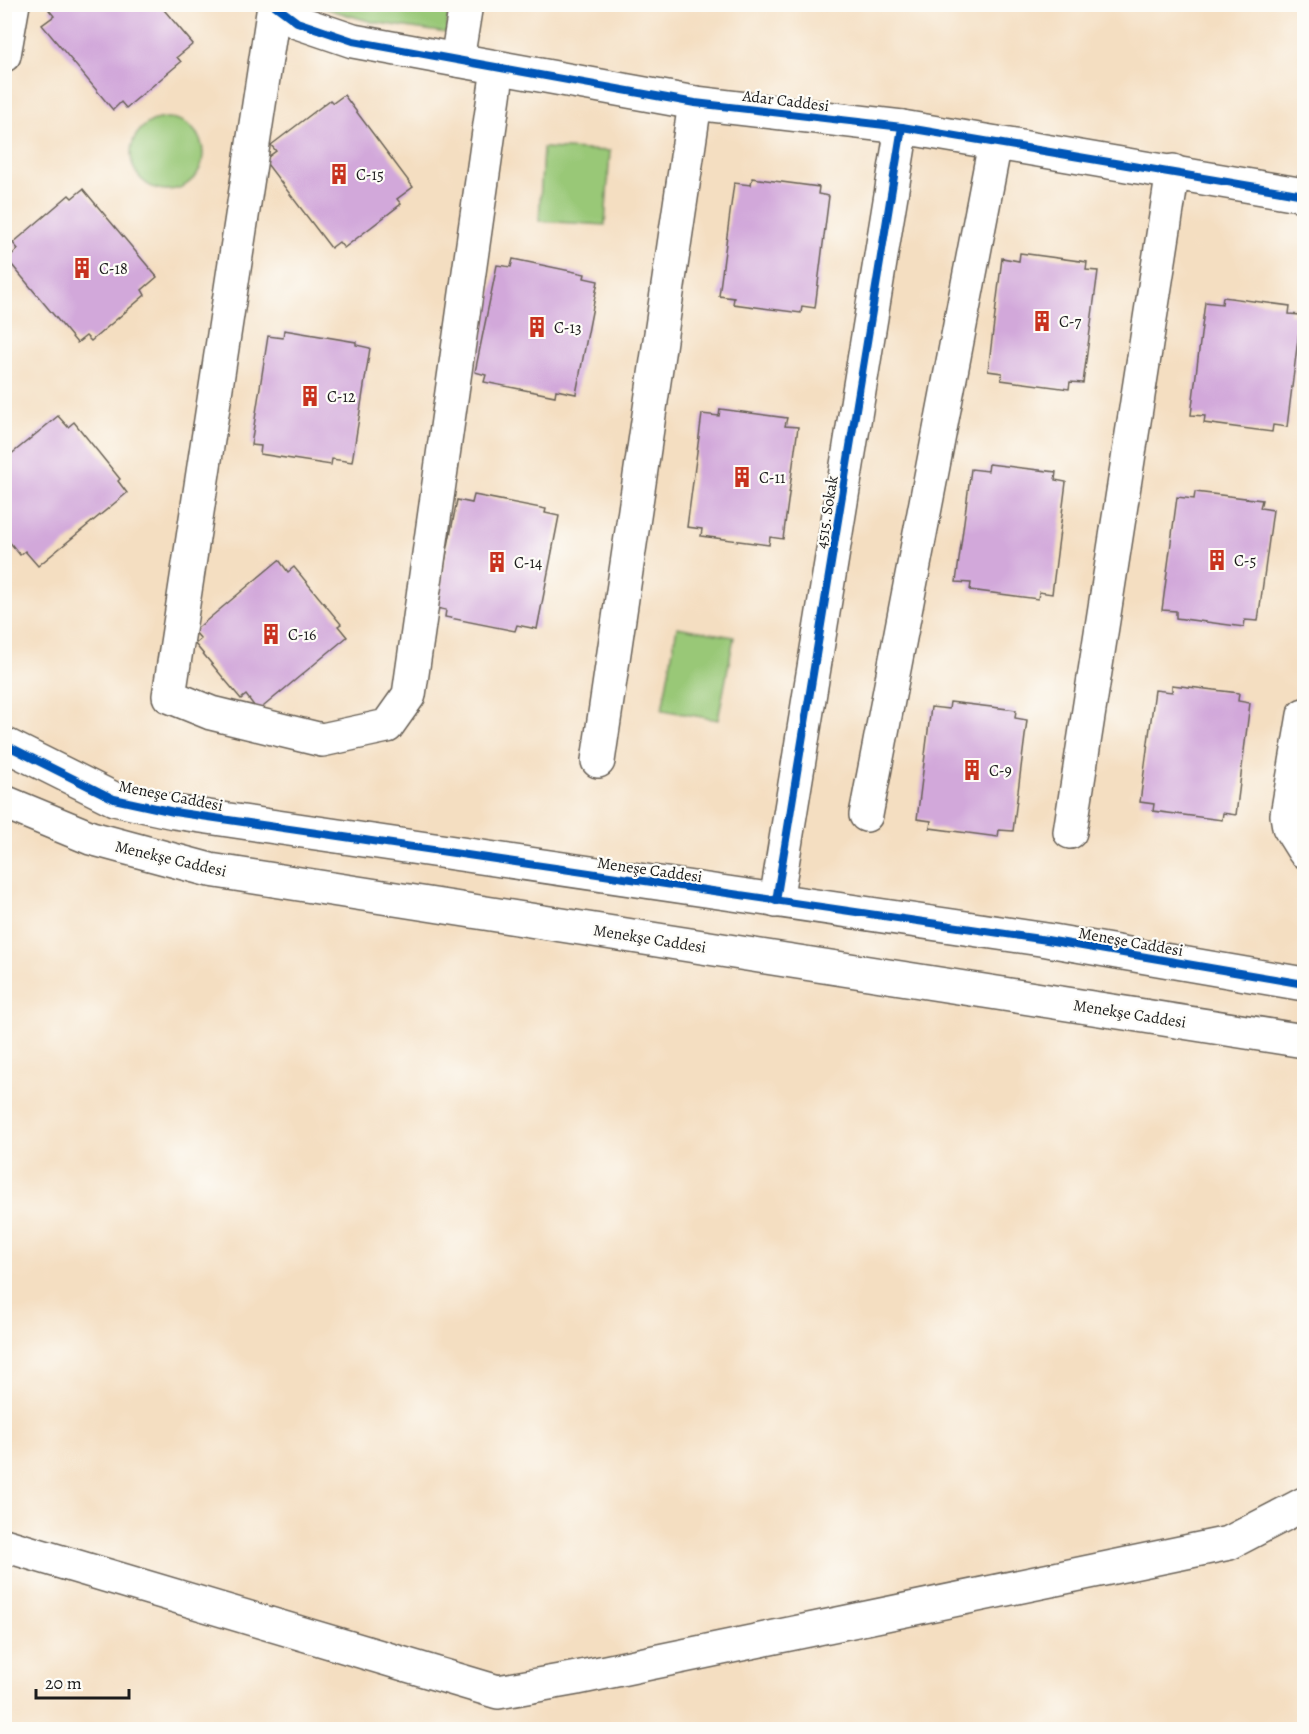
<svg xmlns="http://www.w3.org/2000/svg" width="1309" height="1734" font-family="Alegreya,serif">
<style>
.green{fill:#99c877;stroke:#5a724a;stroke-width:1.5}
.building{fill:#d2a8da}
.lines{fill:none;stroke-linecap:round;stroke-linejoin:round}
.minor-casing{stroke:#686056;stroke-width:36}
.minor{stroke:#fff;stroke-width:33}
.cycleway-casing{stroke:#fdfcf7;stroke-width:11}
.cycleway{stroke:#0057b8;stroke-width:8}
.labels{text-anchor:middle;stroke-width:4.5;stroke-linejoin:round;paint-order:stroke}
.street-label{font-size:16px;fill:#1c1c1c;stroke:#fdfcf7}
.poi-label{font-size:16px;fill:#1c1c1c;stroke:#fdfcf7;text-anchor:start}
</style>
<rect width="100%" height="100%" fill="#fdfcf7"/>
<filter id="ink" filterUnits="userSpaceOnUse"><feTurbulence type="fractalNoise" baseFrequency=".0167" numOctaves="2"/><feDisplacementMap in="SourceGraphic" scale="12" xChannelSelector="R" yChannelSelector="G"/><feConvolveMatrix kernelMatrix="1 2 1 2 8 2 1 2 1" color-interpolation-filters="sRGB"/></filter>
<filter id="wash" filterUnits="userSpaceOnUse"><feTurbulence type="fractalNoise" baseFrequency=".008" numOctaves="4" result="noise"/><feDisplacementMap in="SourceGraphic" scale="24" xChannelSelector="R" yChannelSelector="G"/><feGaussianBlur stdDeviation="1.35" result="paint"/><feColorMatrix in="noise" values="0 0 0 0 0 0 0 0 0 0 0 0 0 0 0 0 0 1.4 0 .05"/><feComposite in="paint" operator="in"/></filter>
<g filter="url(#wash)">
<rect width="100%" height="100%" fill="#f4dec1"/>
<!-- green -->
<g class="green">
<polygon points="313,5 450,5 446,33 372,22"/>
<circle cx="167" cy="154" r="36"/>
<polygon points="543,148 610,151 605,225 539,221"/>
<polygon points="677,627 734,637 718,720 662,710"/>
</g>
<g id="blocks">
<!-- building -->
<g class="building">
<polygon points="55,4 159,4 193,44 177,57 181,62 126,108 121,102 113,110 42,25 54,16 49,10"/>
<polygon points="344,95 413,187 397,199 401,204 344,248 339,242 331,248 264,160 276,151 271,145 330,100 333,103"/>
<polygon points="752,178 819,187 818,194 829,196 815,308 802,306 801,313 733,304 734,298 719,296 734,183 751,185"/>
<polygon points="83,189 157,277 142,290 145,295 91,341 86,336 77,343 7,259 18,249 13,243 69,195 72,198"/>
<polygon points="1020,253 1087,262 1086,270 1098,271 1083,383 1070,382 1069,389 1001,380 1002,373 988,371 1002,258 1019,261"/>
<polygon points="513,259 585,274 584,278 598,281 576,394 556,390 555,396 484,382 486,375 475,372 497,265 511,267"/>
<polygon points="1223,297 1290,306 1289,314 1301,315 1287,427 1273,425 1272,432 1204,423 1205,416 1191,415 1205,302 1222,304"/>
<polygon points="284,330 356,342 356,345 370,348 352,462 332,459 331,465 260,454 261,446 251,445 268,336 283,338"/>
<polygon points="720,409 787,418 785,426 798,427 783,539 770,537 769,545 701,536 702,529 687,527 702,414 719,416"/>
<polygon points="58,416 68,427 74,422 120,479 118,481 127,493 38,566 25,551 20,555 4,535 4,460"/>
<polygon points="989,464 1056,472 1055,480 1066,482 1052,594 1039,592 1038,599 970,590 971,583 956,582 971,469 988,471"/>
<polygon points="1195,492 1262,500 1260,508 1273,510 1258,621 1245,620 1244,627 1176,618 1176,611 1162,610 1177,497 1194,499"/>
<polygon points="474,495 546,509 545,513 559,516 537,629 517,625 515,631 445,617 446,610 436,608 457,500 472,503"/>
<polygon points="279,560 288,572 294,567 341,624 338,626 347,637 258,711 246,695 241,699 195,644 201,639 194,631"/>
<polygon points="1172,685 1239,693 1238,701 1250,703 1236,815 1223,813 1222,820 1153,811 1154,804 1140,802 1155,690 1172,692"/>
<polygon points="950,702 1016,710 1015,718 1027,720 1013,831 999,830 998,837 930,828 931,821 917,819 931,707 949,709"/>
</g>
</g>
</g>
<g filter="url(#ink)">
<use href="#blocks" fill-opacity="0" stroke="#686056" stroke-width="1.5"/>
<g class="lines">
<defs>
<g id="minor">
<polyline points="273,4 297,22 353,41 457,60 695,103 902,127 1304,195"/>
<polyline points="274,6 169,696 211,713 322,740 387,726 409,695 498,68"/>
<polyline points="4,55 13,4"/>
<polyline points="457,60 466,4"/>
<polyline points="1304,715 1287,815 1289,827 1304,851"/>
<polyline points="4,744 114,799 174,812 1047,940 1304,984"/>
<polyline points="598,761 695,103"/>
<polyline points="4,802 91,838 210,870 1304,1041"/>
<polyline points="866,815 995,143"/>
<polyline points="1070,832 1173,171"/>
<polyline points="776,901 902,127"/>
<polyline points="4,1545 498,1692 577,1678 1229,1543 1304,1504"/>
</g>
</defs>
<!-- minor casing -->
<use href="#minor" class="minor-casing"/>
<!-- minor -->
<use href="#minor" class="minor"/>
<defs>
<g id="cycleway">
<polyline points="273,4 297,22 353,41 457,60 695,103 902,127 1304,195"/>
<polyline points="4,744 114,799 174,812 1047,940 1304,984"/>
<polyline points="776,901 902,127"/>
</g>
</defs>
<!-- cycleway casing -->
<use href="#cycleway" class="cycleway-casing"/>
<!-- cycleway -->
<use href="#cycleway" class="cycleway"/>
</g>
</g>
<!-- icons -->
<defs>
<symbol id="building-bare" viewBox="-9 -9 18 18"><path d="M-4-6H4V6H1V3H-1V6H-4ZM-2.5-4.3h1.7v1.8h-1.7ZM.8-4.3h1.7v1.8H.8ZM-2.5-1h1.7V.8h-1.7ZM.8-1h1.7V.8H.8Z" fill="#c8321e" stroke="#fdfcf7" stroke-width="2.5" paint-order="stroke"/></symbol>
</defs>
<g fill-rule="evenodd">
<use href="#building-bare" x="324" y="159" width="30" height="30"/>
<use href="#building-bare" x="67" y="253" width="30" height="30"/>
<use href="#building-bare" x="1027" y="306" width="30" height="30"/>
<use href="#building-bare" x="522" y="312" width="30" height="30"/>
<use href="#building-bare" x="295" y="381" width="30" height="30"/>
<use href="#building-bare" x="727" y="462" width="30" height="30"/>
<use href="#building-bare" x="1202" y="545" width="30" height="30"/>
<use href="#building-bare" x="482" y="547" width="30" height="30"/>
<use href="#building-bare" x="256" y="619" width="30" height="30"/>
<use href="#building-bare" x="957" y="755" width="30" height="30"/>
</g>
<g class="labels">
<!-- street labels -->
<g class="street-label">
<text transform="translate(786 100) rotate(7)" y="6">Adar Caddesi</text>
<text transform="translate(826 512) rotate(-81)" y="6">4515. Sokak</text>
<text transform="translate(171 795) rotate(11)" y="6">Meneşe Caddesi</text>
<text transform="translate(171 858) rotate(13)" y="6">Menekşe Caddesi</text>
<text transform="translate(650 869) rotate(8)" y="6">Meneşe Caddesi</text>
<text transform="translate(650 938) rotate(9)" y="6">Menekşe Caddesi</text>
<text transform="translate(1131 941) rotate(10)" y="6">Meneşe Caddesi</text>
<text transform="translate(1130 1013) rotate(9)" y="6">Menekşe Caddesi</text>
</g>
<!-- poi labels -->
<g class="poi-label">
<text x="356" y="180">C-15</text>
<text x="99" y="274">C-18</text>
<text x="1059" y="327">C-7</text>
<text x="554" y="333">C-13</text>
<text x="327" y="402">C-12</text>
<text x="759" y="483">C-11</text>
<text x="1234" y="566">C-5</text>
<text x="514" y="568">C-14</text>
<text x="288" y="640">C-16</text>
<text x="989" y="776">C-9</text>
</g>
</g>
<!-- margin -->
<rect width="1309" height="1734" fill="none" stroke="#fdfcf7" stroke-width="24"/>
<!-- scale -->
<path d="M36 1689v9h93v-9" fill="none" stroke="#1c1c1c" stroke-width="3"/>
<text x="45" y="1689" font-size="18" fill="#1c1c1c" stroke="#fdfcf7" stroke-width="4.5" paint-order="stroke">20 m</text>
</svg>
